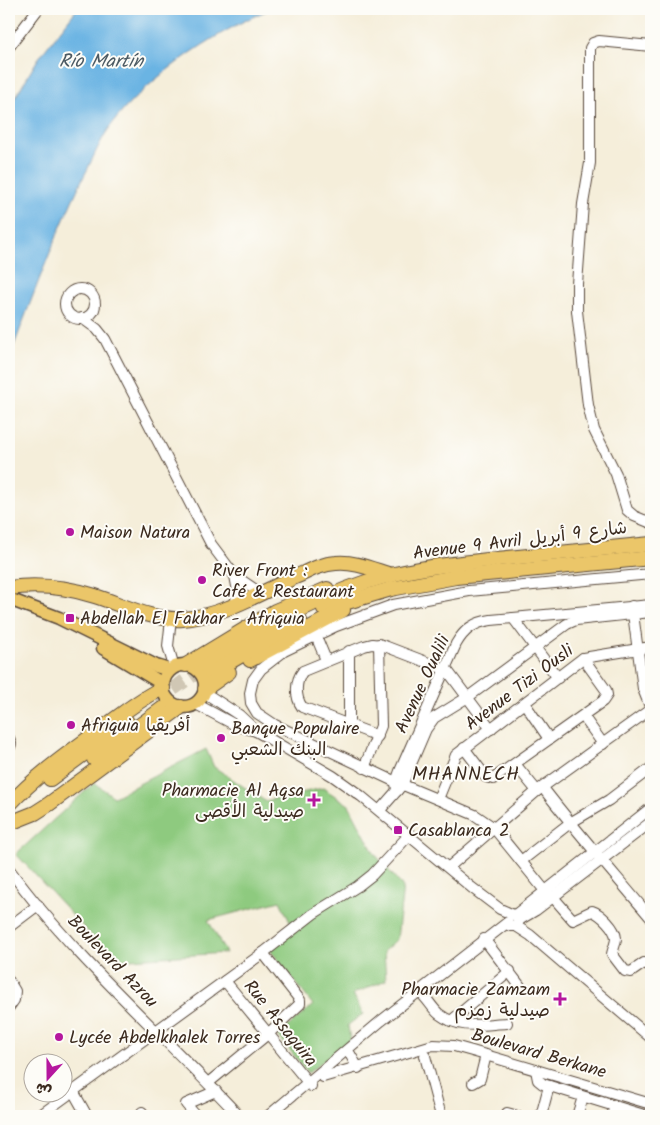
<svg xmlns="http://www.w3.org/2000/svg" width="660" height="1125" font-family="Kalam,'Playpen Sans Arabic',sans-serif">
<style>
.green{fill:#8eca7f;stroke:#647a4e}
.water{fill:#6bb4e3;stroke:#536f80}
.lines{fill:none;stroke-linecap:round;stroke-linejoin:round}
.highway-tunnel{stroke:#d0c7b4;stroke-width:14;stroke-dasharray:14 7;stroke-linecap:butt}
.minor-casing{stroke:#57473a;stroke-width:12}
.major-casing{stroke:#57473a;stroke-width:15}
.highway-casing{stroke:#57473a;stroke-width:16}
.minor{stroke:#fff;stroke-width:10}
.major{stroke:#ebc669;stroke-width:12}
.highway{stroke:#ebc669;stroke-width:14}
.poi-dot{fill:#b5179e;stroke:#fdfcf7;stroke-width:2}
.labels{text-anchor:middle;stroke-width:4;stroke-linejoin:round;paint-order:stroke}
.poi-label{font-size:18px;fill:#3b2a1e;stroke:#fdfcf7;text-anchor:start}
.street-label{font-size:18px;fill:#3b2a1e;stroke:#fdfcf7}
.water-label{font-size:19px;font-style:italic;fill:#4c5a63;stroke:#fdfcf7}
.neighbourhood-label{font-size:19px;letter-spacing:1px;fill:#3b2a1e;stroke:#fdfcf7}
</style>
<rect width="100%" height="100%" fill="#fdfcf7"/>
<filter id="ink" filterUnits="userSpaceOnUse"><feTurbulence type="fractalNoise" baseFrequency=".02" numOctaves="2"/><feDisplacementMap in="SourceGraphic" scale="10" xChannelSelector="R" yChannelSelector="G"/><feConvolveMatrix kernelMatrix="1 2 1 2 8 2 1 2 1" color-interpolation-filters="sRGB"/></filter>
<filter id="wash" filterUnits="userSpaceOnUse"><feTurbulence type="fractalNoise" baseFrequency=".0096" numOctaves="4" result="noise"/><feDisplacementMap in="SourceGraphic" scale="20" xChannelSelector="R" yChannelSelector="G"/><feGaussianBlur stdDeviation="1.12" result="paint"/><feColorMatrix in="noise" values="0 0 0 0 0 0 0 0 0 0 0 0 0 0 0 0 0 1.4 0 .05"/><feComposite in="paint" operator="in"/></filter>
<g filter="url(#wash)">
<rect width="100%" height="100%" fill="#f5eeda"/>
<!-- green -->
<polygon class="green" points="206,749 214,767 265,801 323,788 349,805 374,853 403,887 397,939 384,951 386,980 353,994 363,1014 348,1025 350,1040 308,1073 278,1035 313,1005 268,947 291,924 280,901 208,920 226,953 114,960 16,854 94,783 114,797"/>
<!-- water -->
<path class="water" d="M 77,9 L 271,9 C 217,30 134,86 104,136 C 96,150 90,165 82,180 C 54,238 32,298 9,359 L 9,108 L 38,59 Z"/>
</g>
<g filter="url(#ink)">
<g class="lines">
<!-- highway-tunnel -->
<polyline class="highway-tunnel" points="156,701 206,666"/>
<defs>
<g id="minor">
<polyline points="651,46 599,41 593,43 590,48 590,163 583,204 577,284 577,311 588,405 594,430 616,474 627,510 634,516 651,523"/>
<polyline points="9,47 38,9"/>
<circle cx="80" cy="304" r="15"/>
<polyline points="82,318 97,329 105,339 211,544 235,576 260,593"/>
<polyline points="235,605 238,591 235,576"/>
<polyline points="513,618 558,678"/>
<polyline points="171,619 168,646 174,667"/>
<polyline points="316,636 326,660"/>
<polyline points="349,651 349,726"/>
<polyline points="205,693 239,715 256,731 333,776 361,796 471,887 500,909 516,916 519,921 516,926"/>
<polyline points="196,704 237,726 256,731"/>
<polyline points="525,704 549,739"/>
<polyline points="583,716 603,744"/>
<path d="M 378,736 L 302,707 C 295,697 295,681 303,671 L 364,646 L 372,644 L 382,645 L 447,670 L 491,729"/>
<polyline points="9,738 11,744 9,749"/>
<polyline points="464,748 486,777 493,779 603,701 607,695 606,690 583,658"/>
<polyline points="515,764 537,791"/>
<polyline points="364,768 381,726 379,644"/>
<path d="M 543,788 C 577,832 615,875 651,918"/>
<path d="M 397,791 L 396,782 L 400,771 L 456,644 C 464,630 474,622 491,620 L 651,605"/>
<polyline points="438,799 456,755 460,752 583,658 651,647"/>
<polyline points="380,810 402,785 426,729 434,718 468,697 567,624 576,620 651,612"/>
<polyline points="521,861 570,823 609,800 651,768"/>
<polyline points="449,867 537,791 651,709 643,689 632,606"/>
<path d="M 9,869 C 75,959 163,1034 239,1116"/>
<polyline points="546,892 494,828 475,815 396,782 275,725 257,713 251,703 250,693 253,680 261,669 284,651 336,626 393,605 469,591 651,574"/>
<path d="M 553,897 L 573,920 L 592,911 C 601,914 615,928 616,938 C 616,943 613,949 612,954 L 625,971 L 631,972 L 644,963 L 651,966"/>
<polyline points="515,915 651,808"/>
<polyline points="519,920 536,910 651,822"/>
<polyline points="510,926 516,926 530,935 651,1038"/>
<polyline points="9,927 38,905"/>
<polyline points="484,939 520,986"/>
<polyline points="9,981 15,991 14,1000 9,1007"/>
<polyline points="225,981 311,1086"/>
<path d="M 418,991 C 427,997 431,1007 439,1014 C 460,1030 483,1024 507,1023"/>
<polyline points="451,1021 510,971"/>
<polyline points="350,1054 358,1068"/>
<polyline points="425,1056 441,1116"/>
<polyline points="536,1070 538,1080 543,1084 647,1116"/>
<polyline points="320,1074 323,1077 433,1045 454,1046 472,1051 651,1104"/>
<polyline points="208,1083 269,1033 300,1004 300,1000 263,953"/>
<polyline points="473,1083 480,1079 486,1055"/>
<polyline points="73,1091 87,1116"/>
<polyline points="142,1112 144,1116"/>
<polyline points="507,1113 518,1116"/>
<polyline points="39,1116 263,953 313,914 358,886 372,875 410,834"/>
<polyline points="196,1116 186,1104 216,1091"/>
<polyline points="268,1116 381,1021 508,922"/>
<polyline points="541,1116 549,1086"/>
<polyline points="577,1116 583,1097"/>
<polyline points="612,1116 615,1106"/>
</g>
<g id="major">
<polyline points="9,599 59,618 156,666 169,670"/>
<polyline points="103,648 163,684"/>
<circle cx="184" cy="686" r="21"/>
</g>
<g id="highway">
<path d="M 9,588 C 39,584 66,587 95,596 C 123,605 153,621 183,619 C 222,616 258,594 293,578 C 307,572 320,564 336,563 C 354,561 374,570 391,575"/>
<polyline points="324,609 391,589 456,577 651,558"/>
<polyline points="250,660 343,610"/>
<polyline points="186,665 275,611 327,589"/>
<path d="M 206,666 C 256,633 309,601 366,582 C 412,567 460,563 508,558 C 556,553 603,549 651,544"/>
<polyline points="211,673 300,621"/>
<polyline points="205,689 229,672"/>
<polyline points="94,759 162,709"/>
<polyline points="50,779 127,722"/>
<path d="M 9,805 C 37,774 74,749 108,724 C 126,711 143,697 163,688"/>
<polyline points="10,823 35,813 49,804 181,707"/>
</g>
</defs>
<!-- minor casing -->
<use href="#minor" class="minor-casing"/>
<!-- major casing -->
<use href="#major" class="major-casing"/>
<!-- highway casing -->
<use href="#highway" class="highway-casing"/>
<!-- minor -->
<use href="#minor" class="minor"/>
<!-- major -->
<use href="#major" class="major"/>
<!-- highway -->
<use href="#highway" class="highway"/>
</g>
</g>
<!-- markers -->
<g class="poi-dot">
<circle cx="70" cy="532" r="5"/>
<circle cx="202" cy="580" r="5"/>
<rect x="65" y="613" width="10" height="10" rx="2.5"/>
<circle cx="71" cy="725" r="5"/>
<circle cx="221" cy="738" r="5"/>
<path d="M311.5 792.5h5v5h5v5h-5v5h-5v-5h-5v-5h5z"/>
<rect x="393" y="825" width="10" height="10" rx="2.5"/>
<path d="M557.5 991.5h5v5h5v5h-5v5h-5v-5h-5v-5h5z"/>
<circle cx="59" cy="1037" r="5"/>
</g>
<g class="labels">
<!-- poi labels -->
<g class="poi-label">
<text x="80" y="538">Maison Natura</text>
<text x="212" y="576">River Front :<tspan x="212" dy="21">Café &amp; Restaurant</tspan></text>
<text x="80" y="624">Abdellah El Fakhar - Afriquia</text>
<text x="81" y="731">Afriquia أفريقيا</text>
<text x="231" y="734">Banque Populaire<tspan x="231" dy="21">البنك الشعبي</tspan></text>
<text x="304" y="796" text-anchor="end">Pharmacie Al Aqsa<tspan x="304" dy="21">صيدلية الأقصى</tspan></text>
<text x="408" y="836">Casablanca 2</text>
<text x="550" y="995" text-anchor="end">Pharmacie Zamzam<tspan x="550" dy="21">صيدلية زمزم</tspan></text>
<text x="69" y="1043">Lycée Abdelkhalek Torres</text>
</g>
<!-- street labels -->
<g class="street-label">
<text transform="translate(520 540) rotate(-7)" y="6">Avenue 9 Avril شارع 9 أبريل</text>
<text transform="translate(422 684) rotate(-65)" y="6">Avenue Oualili</text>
<text transform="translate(519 687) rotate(-37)" y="6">Avenue Tizi Ousli</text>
<text transform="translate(113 961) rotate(46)" y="6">Boulevard Azrou</text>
<text transform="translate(281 1023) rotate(51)" y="6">Rue Assaguira</text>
<text transform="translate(539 1053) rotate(16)" y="6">Boulevard Berkane</text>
</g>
<!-- water labels -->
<g class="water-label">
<text x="101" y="67">Río Martín</text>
</g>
<!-- neighbourhood labels -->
<g class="neighbourhood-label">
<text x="466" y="780">MHANNECH</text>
</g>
</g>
<!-- margin -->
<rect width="660" height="1125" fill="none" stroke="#fdfcf7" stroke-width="30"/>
<!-- north arrow -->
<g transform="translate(48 1078) rotate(201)"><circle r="24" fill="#fdfcf7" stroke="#afa8a0"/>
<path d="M0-4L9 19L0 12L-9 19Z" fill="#b5179e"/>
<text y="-8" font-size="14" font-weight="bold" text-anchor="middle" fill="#3b2a1e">ش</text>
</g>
</svg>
